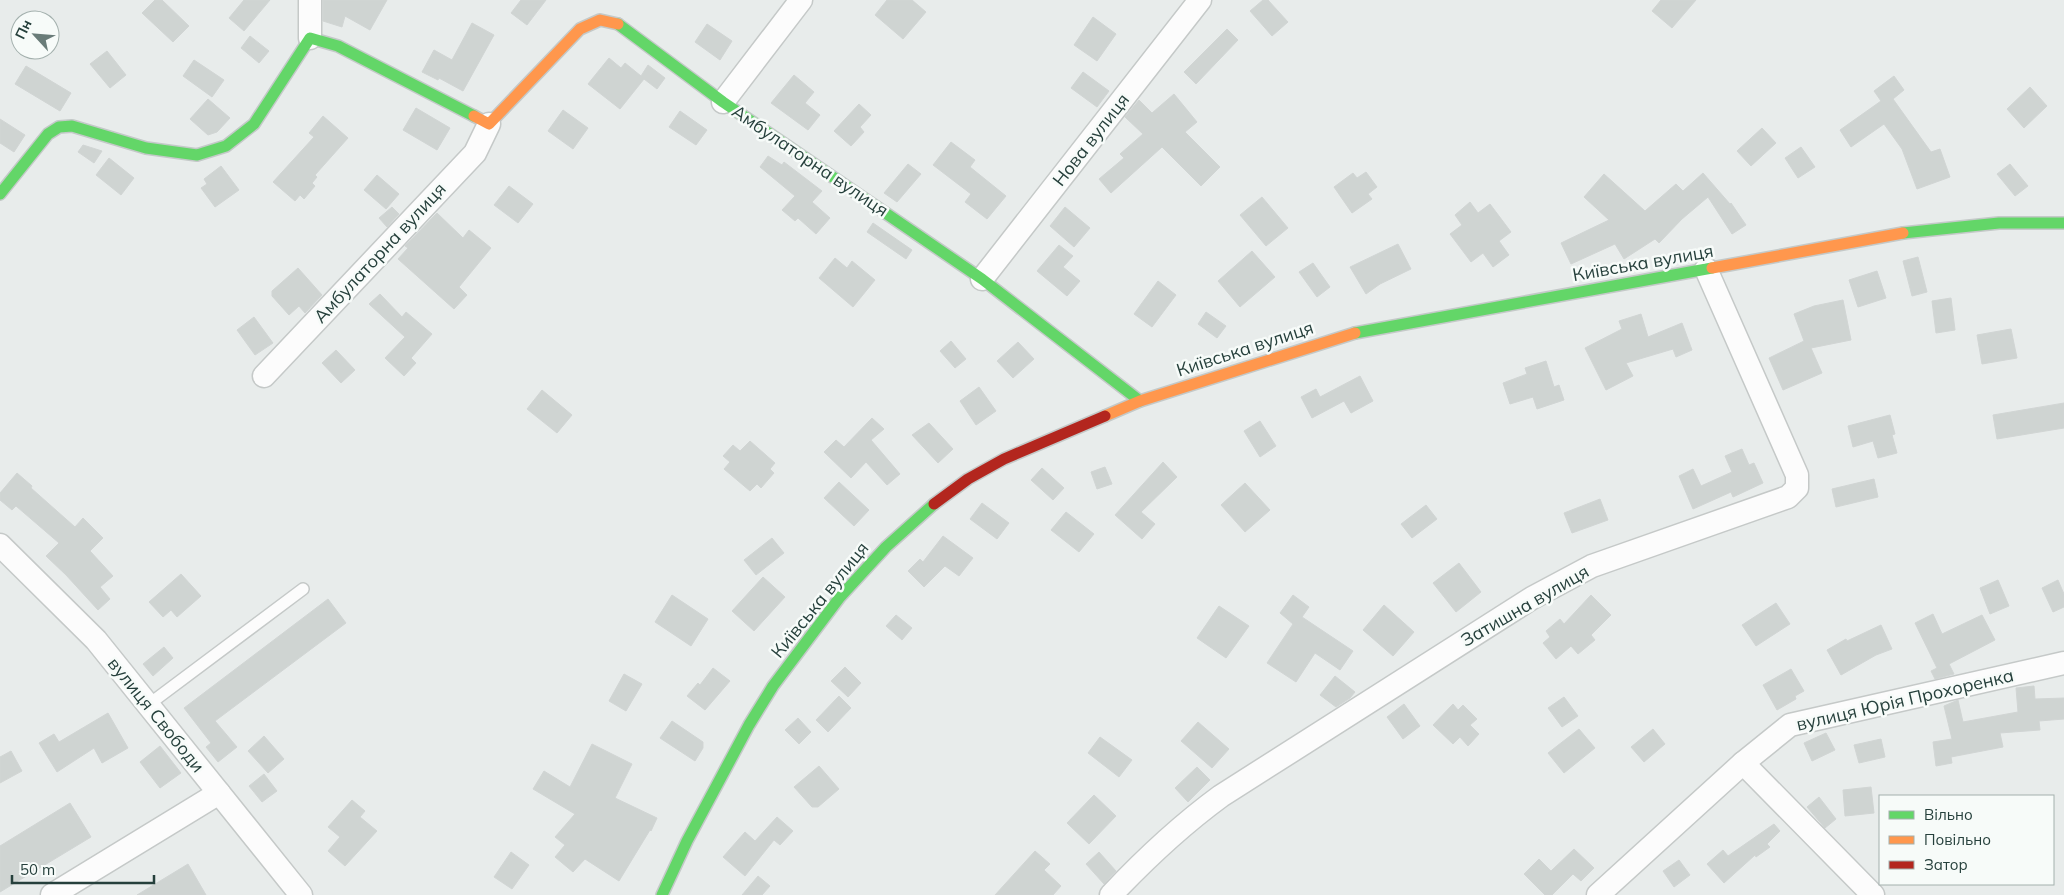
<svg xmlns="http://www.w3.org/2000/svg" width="2064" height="895" font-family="Mulish,sans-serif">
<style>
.building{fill:#cfd4d2;stroke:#d1d5d4}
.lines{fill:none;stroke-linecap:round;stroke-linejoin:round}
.lane-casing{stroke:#c5c9c8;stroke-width:14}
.street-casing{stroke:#c5c9c8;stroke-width:25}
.fast-casing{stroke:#c4c9c8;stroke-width:14}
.slow-casing{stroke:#c4c9c8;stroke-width:14}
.jam-casing{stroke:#c4c9c8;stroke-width:14}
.lane{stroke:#fcfcfc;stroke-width:11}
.street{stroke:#fcfcfc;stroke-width:22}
.fast{stroke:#63d668;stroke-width:11}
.slow{stroke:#ff974d;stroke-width:11}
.jam{stroke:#b3261e;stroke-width:11}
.labels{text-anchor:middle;stroke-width:5;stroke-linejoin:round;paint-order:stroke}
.street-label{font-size:18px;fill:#26403c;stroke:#f7fbf9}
</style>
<rect width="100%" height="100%" fill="#e8eceb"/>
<!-- building -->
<g class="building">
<polygon points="155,0 162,0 189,26 173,42 142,13"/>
<polygon points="244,0 270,0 244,31 229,18"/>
<polygon points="323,0 387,0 370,30 345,16 342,27 323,21"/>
<polygon points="521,0 546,0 527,25 511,13"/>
<polygon points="887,0 912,0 926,12 903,39 875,15"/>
<polygon points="1263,0 1268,0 1288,22 1272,36 1250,11"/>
<polygon points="1661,0 1696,0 1672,28 1652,11"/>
<polygon points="1093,17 1116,34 1097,61 1074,45"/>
<polygon points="472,23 494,35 463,91 439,78 438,80 422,72 434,50 452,60"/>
<polygon points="707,24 732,41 720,60 695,42"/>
<polygon points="1227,29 1238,40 1196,84 1184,72"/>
<polygon points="250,36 269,51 259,63 241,48"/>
<polygon points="107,51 126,75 110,88 90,64"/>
<polygon points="609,58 621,68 625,63 641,76 648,65 665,78 657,89 644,79 620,109 588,84"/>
<polygon points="194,60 224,80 212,97 183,76"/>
<polygon points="26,66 71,93 60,111 15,84"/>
<polygon points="1083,72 1109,91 1097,107 1071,88"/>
<polygon points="794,75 814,92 805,103 820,115 808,130 771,103"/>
<polygon points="1894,76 1904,90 1893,99 1931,152 1940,149 1950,177 1917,189 1902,149 1884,124 1851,147 1840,130 1881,101 1874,91"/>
<polygon points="2030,87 2047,106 2024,128 2007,109"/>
<polygon points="1174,94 1197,122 1185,132 1220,167 1201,186 1162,147 1111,193 1099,179 1124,158 1120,154 1143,134 1125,117 1139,100 1152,113"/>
<polygon points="208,99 230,118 217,132 208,135 190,119"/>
<polygon points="859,104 871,115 860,127 864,132 851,146 834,131"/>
<polygon points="416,108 450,128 437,150 403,130"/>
<polygon points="563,110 588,128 573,149 548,131"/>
<polygon points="680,111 707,130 696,145 669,127"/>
<polygon points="323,116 348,138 315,175 317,177 312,183 315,186 304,199 300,195 295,201 273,182 314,137 309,133"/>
<polygon points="0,119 25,135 14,152 0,143"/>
<polygon points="1762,128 1776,143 1751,166 1737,151"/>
<polygon points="951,142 975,160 970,167 1006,196 987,219 965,202 971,194 933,165"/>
<polygon points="83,145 102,151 94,163 78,152"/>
<polygon points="1801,147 1815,167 1798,178 1785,158"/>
<polygon points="768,156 782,165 784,162 822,191 812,202 830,218 816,234 798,218 795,221 782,210 795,196 760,167"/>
<polygon points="109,158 134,178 121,195 96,175"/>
<polygon points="908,164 921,174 897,202 884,193"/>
<polygon points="2010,164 2028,186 2015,196 1997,174"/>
<polygon points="221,166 239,190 215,207 201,188 207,184 204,179"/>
<polygon points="1366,172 1377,187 1368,194 1372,199 1352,213 1334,187 1353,173 1357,178"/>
<polygon points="1703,173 1730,204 1731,203 1746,225 1732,234 1708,197 1682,219 1659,243 1655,239 1624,259 1615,244 1571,264 1561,243 1609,220 1584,197 1604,174 1645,211 1676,184 1683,191"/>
<polygon points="377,175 399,194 386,209 364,190"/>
<polygon points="509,186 533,204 518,223 494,205"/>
<polygon points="1262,197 1288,228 1266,246 1240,215"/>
<polygon points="1470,202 1478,213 1490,204 1511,232 1499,241 1509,255 1493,267 1483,253 1471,262 1450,234 1462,225 1455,215"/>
<polygon points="392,207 399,214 387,227 379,218"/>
<polygon points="1065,207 1090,228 1074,247 1050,226"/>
<polygon points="437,213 463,238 469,230 491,248 459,287 467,295 454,309 398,259 408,248 405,246"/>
<polygon points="873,223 912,250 906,259 867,232"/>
<polygon points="1398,244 1411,269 1380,284 1366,294 1350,267"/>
<polygon points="1059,245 1073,256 1063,267 1080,281 1067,296 1037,271"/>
<polygon points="1252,251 1275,277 1240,307 1218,281"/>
<polygon points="1918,257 1927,292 1912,296 1903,261"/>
<polygon points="835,258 847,268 852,261 875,280 853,307 819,278"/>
<polygon points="1313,263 1330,287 1317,297 1299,272"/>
<polygon points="298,268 322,295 305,313 299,306 289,315 272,296 272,291"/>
<polygon points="1877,271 1886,298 1858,307 1849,280"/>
<polygon points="1158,281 1176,295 1152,327 1134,314"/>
<polygon points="380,294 402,317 406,312 432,334 411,358 416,363 404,376 385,358 405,337 369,304"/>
<polygon points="1951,298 1955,330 1936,333 1932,301"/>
<polygon points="1843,300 1851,340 1811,348 1822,373 1783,390 1769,358 1804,341 1794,314 1814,306"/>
<polygon points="1206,312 1226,326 1217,338 1198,324"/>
<polygon points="1641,314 1648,337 1682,323 1692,350 1676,357 1673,349 1626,363 1633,376 1606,390 1585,348 1622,329 1619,321"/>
<polygon points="254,317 273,343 255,355 237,330"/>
<polygon points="2011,329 2017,358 1982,364 1977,335"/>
<polygon points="951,341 966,359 955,368 940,351"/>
<polygon points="1018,342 1034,359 1013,378 997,361"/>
<polygon points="336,350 355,370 341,383 322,363"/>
<polygon points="1546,361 1554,387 1559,385 1564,400 1537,409 1533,397 1510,404 1503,383 1527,374 1525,368"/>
<polygon points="1360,376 1373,401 1351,413 1344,401 1312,418 1301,397 1316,389 1320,397"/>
<polygon points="979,387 996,411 976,425 960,401"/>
<polygon points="542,390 572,415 557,433 527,409"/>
<polygon points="2064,403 2064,428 1997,439 1993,415"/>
<polygon points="1890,415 1895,434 1892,435 1897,453 1878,458 1873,441 1853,447 1848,426"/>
<polygon points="872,418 884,429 871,440 900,474 887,485 866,462 851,478 824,452 836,440 844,447"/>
<polygon points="1260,421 1276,446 1260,457 1244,431"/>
<polygon points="929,423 953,449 938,463 912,435"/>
<polygon points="750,441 775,463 770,469 774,473 761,488 757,484 750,491 724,469 730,462 723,456 733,445 740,451"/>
<polygon points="1742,449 1749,465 1754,463 1763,483 1733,497 1731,492 1693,509 1679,476 1693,469 1701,486 1732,472 1725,456"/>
<polygon points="1163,462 1177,477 1141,512 1155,524 1142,539 1115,515"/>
<polygon points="1105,467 1112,484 1097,489 1091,472"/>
<polygon points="1042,468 1064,488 1053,500 1031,480"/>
<polygon points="17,473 32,486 31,488 75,527 83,518 103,538 90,551 113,576 100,587 110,599 98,610 66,575 46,556 59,543 16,506 12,510 0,500 0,493"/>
<polygon points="1874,479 1878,497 1836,507 1832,489"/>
<polygon points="839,482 869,510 854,526 824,498"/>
<polygon points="1245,483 1270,510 1245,532 1221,505"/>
<polygon points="1600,499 1608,520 1572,533 1564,513"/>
<polygon points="982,503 1009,523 997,539 970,519"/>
<polygon points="1426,505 1437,519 1412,538 1401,524"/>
<polygon points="1066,512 1094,534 1079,552 1051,530"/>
<polygon points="943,536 973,558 959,576 945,566 924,587 908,571 920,559 923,562"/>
<polygon points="772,538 784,553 756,575 744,560"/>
<polygon points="1459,563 1481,592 1456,612 1433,583"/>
<polygon points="181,574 201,596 177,617 171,610 163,617 149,602"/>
<polygon points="763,577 785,597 754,631 732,611"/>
<polygon points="1998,580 2009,606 1990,614 1980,588"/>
<polygon points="2058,580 2064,594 2064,607 2053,612 2042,588"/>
<polygon points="672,595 708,619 691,646 655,622"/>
<polygon points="1293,595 1309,607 1302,617 1353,651 1340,670 1315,653 1296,682 1267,663 1293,624 1280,613"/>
<polygon points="1591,595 1611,615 1591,635 1595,640 1578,654 1571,646 1556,659 1543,643 1550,637 1546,631 1560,619 1564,624"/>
<polygon points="328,599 346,623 215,721 237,747 218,762 206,747 211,743 184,708"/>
<polygon points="1776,603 1790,624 1756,646 1742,625"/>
<polygon points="1384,605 1414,632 1393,656 1363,630"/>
<polygon points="1219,606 1249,626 1226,658 1197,638"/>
<polygon points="1933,614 1942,634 1982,615 1995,640 1949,664 1954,674 1935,679 1931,671 1937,668 1915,623"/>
<polygon points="896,615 912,628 902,640 886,626"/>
<polygon points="1881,625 1892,649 1876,655 1841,675 1827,650 1846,639 1847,641"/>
<polygon points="164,647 173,658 153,676 143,664"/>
<polygon points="845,667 861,683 848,697 831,681"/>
<polygon points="713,668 730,681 705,710 687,696 698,683 700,685"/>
<polygon points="1791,669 1804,691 1795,696 1796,699 1777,710 1763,685"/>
<polygon points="624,674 642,684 626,711 609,701"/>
<polygon points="1335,676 1355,692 1350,698 1336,707 1320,695"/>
<polygon points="2034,686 2035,699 2064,698 2064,719 2039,721 2040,730 2000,733 2003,747 1951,757 1952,763 1936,766 1933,742 1952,739 1944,706 1958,700 1963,722 2018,712 2016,688"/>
<polygon points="839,696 851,708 828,732 816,720"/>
<polygon points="1564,697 1578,716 1562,727 1548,708"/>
<polygon points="1404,704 1420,726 1403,739 1387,717"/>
<polygon points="1453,704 1458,710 1463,705 1477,719 1470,725 1479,734 1468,746 1460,737 1453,744 1433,725"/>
<polygon points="108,713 128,748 102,763 94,748 57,772 39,743 54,734 59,742"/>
<polygon points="798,718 811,732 799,744 785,730"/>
<polygon points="672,721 703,742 703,748 695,761 660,738"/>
<polygon points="1198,722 1229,749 1212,768 1181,741"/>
<polygon points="1579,729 1595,748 1564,773 1548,753"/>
<polygon points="1653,729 1665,744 1644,762 1631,747"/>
<polygon points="1826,733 1835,750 1812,761 1804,743"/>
<polygon points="264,736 284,759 268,773 248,751"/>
<polygon points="1100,737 1132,760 1119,777 1088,753"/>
<polygon points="1881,739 1885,757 1859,763 1854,745"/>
<polygon points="592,744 632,764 615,798 657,818 651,831 650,830 619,881 585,859 573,872 555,857 565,845 555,837 575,814 533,789 544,771 570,787"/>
<polygon points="160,746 181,773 160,788 140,762"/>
<polygon points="11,751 22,771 0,783 0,757"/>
<polygon points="819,766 839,789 818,807 812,807 794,787"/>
<polygon points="1197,767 1210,780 1188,802 1175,788"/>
<polygon points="264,774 277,791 262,802 249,786"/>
<polygon points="1871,787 1874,813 1845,816 1843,790"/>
<polygon points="1094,795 1116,816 1089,844 1067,823"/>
<polygon points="1819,797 1836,819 1825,828 1807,807"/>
<polygon points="352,800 365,811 360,817 377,831 345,866 328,851 340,837 328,827"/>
<polygon points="70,803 91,837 0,892 0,846"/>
<polygon points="777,817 793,831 780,845 774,840 745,876 723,857 745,832 755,841"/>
<polygon points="1774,824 1780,831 1767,844 1770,847 1756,857 1755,855 1724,883 1707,864 1723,850 1728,856"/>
<polygon points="1574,849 1594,868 1581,881 1573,874 1552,895 1545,895 1524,874 1539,859 1551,871"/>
<polygon points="1035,851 1050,864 1044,870 1061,886 1053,895 995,895"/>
<polygon points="511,852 529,865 512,889 494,877"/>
<polygon points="1099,852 1116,871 1104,884 1086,864"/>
<polygon points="1679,860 1690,875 1674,887 1663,871"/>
<polygon points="188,864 206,895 137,895"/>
<polygon points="758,876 770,886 762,895 742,895"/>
</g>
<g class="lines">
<defs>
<polyline id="lane" points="148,705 303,589"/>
<g id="street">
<polyline points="310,38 310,0"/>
<polyline points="723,102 801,0"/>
<polyline points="982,279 1200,0"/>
<polyline points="264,376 475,153 489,124"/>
<polyline points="0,545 96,640 301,895"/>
<polyline points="1743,763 1873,895"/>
<polyline points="52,895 219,793"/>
<path d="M 1111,895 C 1145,859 1180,826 1221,796 L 1532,598 L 1592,566 L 1788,497 L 1797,488 L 1797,475 L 1706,269"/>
<polyline points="1598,895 1743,763 1790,725 2064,663"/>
</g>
<g id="fast">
<polyline points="618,24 723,102 982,279 1140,401"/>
<polyline points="0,194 48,134 59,127 72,126 146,148 197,155 226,146 254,124 310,38 338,46 474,116"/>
<polyline points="1903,233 1999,223 2064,223"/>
<polyline points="1355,333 1712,268"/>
<polyline points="662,895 687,841 749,725 773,686 840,597 886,547 934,504"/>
</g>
<g id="slow">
<polyline points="474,116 489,124 580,29 600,20 618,24"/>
<polyline points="1712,268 1903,233"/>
<polyline points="1105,416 1140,401 1355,333"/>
</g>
<polyline id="jam" points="934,504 968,479 1004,459 1105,416"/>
</defs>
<!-- lane casing -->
<use href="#lane" class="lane-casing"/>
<!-- street casing -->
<use href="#street" class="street-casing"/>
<!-- fast casing -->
<use href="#fast" class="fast-casing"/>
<!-- slow casing -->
<use href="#slow" class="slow-casing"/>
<!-- jam casing -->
<use href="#jam" class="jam-casing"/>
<!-- lane -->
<use href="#lane" class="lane"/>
<!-- street -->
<use href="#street" class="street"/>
<!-- fast -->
<use href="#fast" class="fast"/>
<!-- slow -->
<use href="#slow" class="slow"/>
<!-- jam -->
<use href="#jam" class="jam"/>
</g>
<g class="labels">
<!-- street labels -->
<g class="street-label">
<text transform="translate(1091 140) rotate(-52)" y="6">Нова вулиця</text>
<text transform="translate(810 161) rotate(34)" y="6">Амбулаторна вулиця</text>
<text transform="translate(380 253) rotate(-47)" y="6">Амбулаторна вулиця</text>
<text transform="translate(1643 263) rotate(-10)" y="6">Київська вулиця</text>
<text transform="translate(1245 349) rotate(-18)" y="6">Київська вулиця</text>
<text transform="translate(820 600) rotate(-51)" y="6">Київська вулиця</text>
<text transform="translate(1525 606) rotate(-30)" y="6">Затишна вулиця</text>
<text transform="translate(1905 700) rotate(-13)" y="6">вулиця Юрія Прохоренка</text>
<text transform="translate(156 715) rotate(51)" y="6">вулиця Свободи</text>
</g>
</g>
<!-- legend -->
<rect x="1879" y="795" width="175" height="90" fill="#f7fbf9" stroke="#a3b0ad"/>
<rect x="1889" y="811" width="25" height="8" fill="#63d668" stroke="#a3b0ad"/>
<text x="1924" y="820" font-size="15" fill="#26403c">Вільно</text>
<rect x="1889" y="836" width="25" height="8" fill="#ff974d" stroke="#a3b0ad"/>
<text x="1924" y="845" font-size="15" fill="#26403c">Повільно</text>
<rect x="1889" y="861" width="25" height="8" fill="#b3261e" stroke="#a3b0ad"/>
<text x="1924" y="870" font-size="15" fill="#26403c">Затор</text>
<!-- north arrow -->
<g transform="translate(35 35) rotate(296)"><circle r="24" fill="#f7fbf9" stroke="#a3b0ad"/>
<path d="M0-4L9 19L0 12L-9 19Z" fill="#6a7c79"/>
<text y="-8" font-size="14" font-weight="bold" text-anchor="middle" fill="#26403c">Пн</text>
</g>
<!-- scale -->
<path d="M12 875v8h142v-8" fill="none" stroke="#26403c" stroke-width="2.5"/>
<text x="20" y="875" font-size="15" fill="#26403c" stroke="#f7fbf9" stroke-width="4" paint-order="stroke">50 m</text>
</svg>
